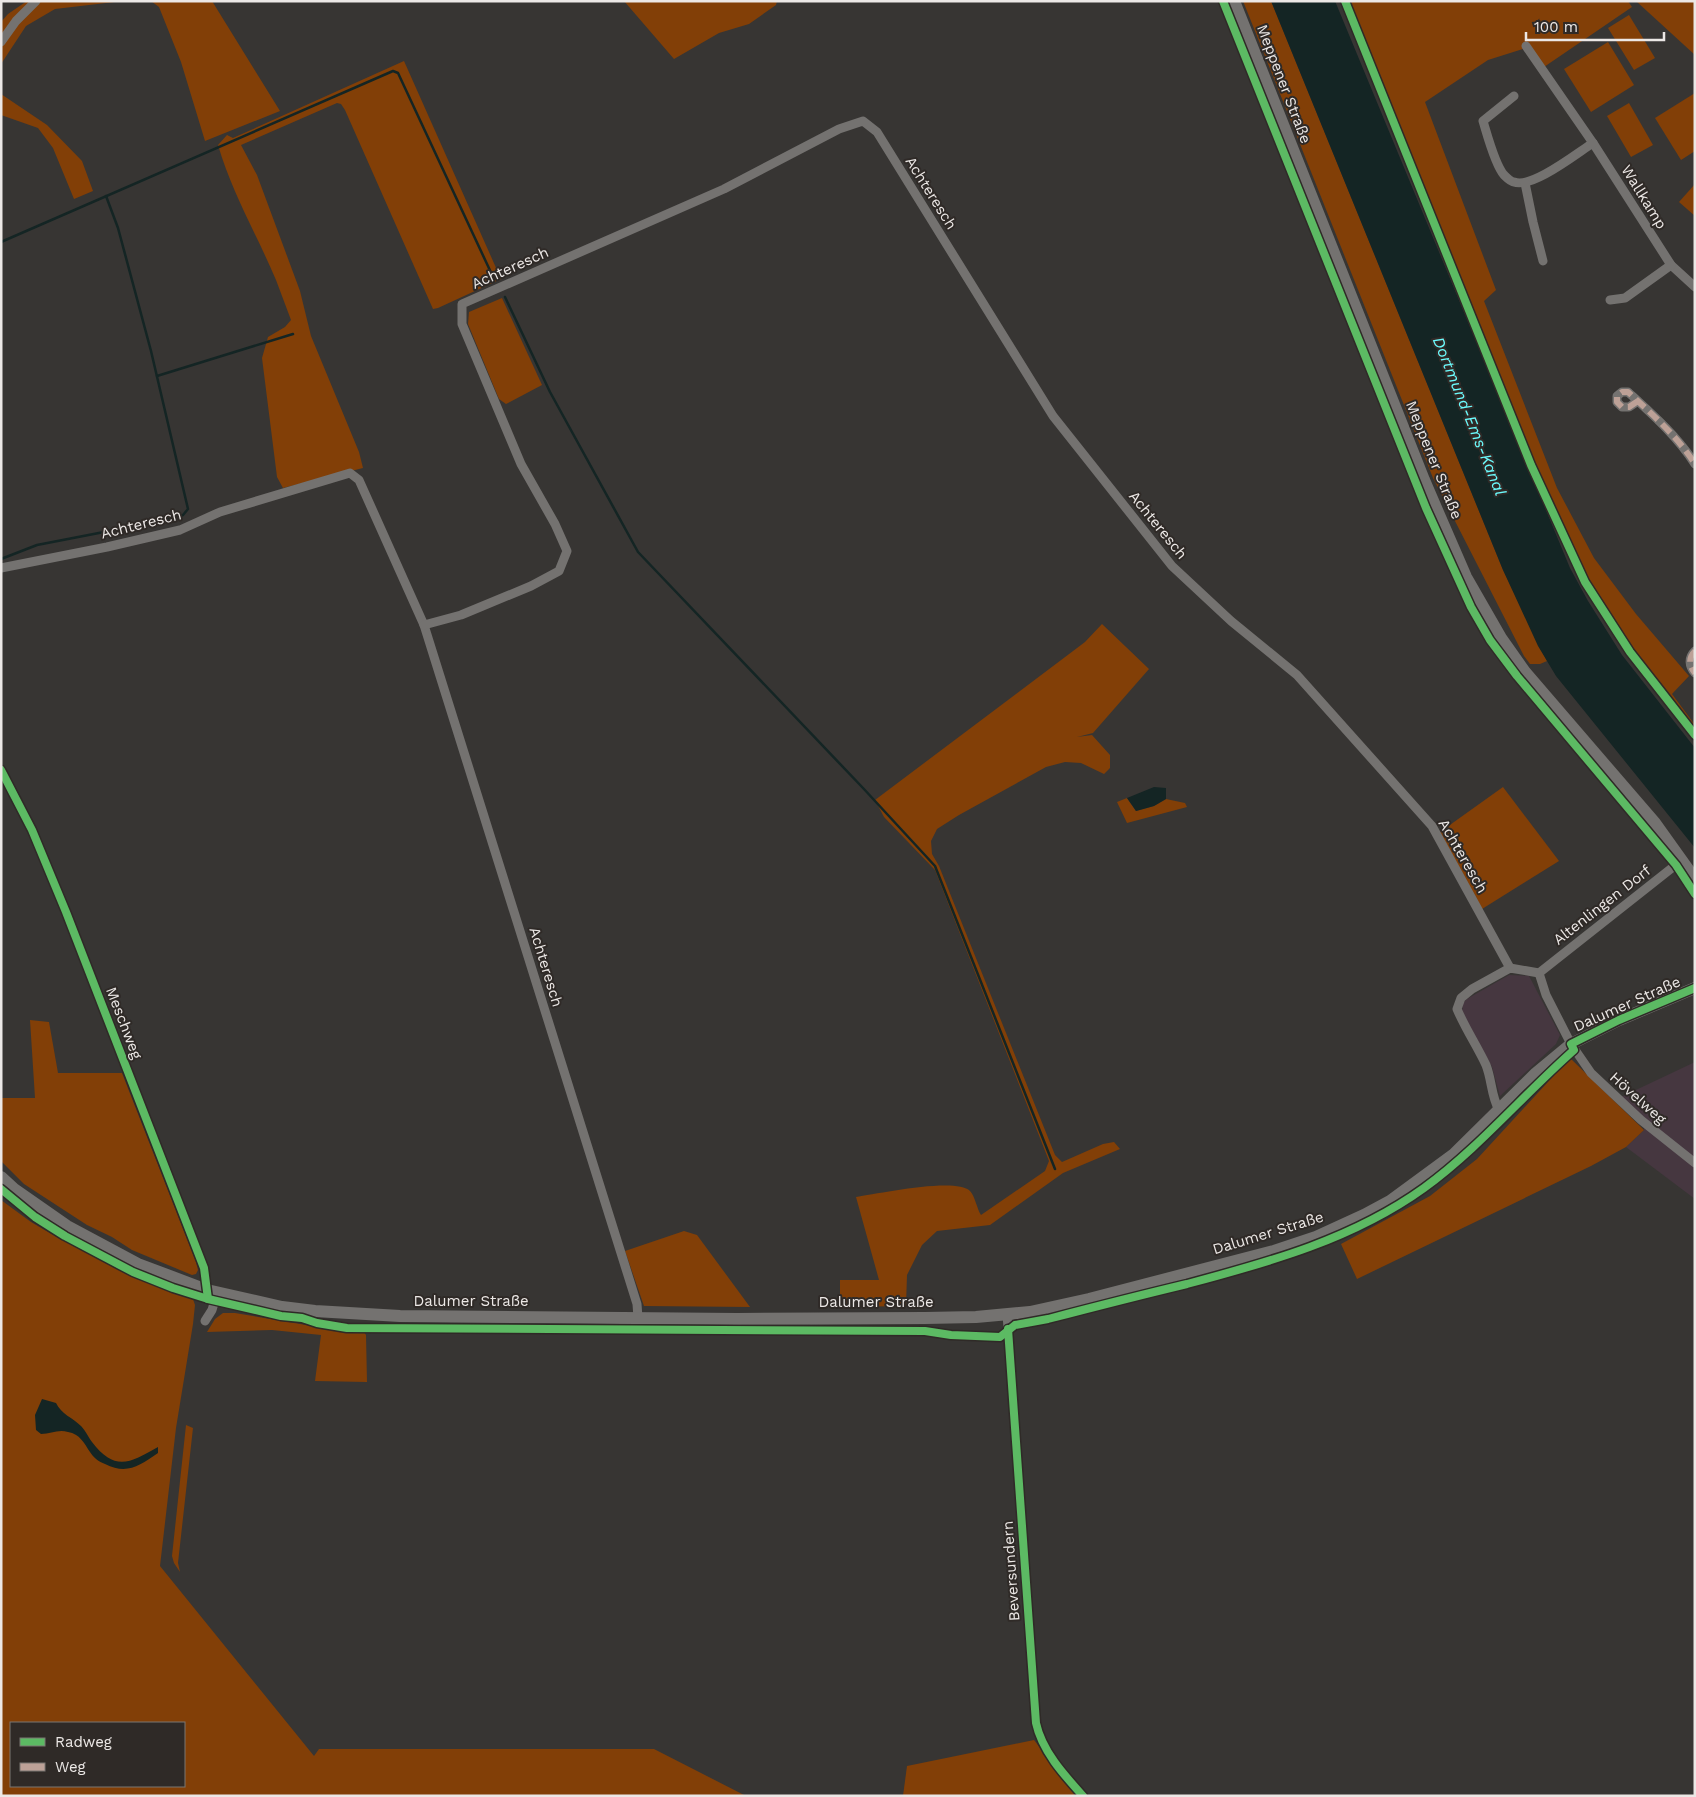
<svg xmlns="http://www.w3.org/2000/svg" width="1696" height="1797" font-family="'Work Sans',sans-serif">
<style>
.commercial{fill:#463740}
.green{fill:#823f07;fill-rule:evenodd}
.water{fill:#142524}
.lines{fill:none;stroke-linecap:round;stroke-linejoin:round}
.stream{stroke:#142524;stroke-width:2.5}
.street{stroke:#747270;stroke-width:9}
.secondary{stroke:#747270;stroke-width:12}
.quiet{stroke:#bda197;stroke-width:6;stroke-dasharray:12 6;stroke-linecap:butt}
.cycleway-casing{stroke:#2f2a27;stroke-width:11}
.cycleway{stroke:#5cba63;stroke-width:8}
.labels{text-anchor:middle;stroke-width:4;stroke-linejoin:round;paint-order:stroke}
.street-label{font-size:15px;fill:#ece8e6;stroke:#2f2a27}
.water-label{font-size:16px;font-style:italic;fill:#6bfbfd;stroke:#2f2a27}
</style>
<rect width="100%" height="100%" fill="#373533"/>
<!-- commercial -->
<g class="commercial">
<polygon points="1509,975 1529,976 1560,1035 1556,1044 1500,1096 1492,1067 1462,1012 1463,1003 1467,999"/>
<polygon points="1695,1062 1695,1199 1626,1147 1644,1130 1644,1117 1621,1097"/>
</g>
<!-- green -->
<g class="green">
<polygon points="27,1 123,1 55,9 26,26 1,64 1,22 8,14"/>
<polygon points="151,1 212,1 280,111 205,141 181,62 159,7"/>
<polygon points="624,1 777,1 776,5 749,24 719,33 674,59"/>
<polygon points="1243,1 1271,1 1503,570 1547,661 1540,664 1530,664 1524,656 1433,478"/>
<polygon points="1346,1 1628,1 1632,7 1544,67 1529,47 1488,60 1425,102 1496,290 1484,301 1557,488 1594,558 1636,614 1689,676 1672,694 1695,725 1695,733 1630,650 1586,582 1540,480"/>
<polygon points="1636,1 1695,1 1695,55"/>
<polygon points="1629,15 1655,58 1634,70 1608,28"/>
<polygon points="1608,42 1634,85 1591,112 1564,69"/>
<path d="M 404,61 L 501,279 L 438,308 L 433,309 L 345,110 L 341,104 L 337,103 L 241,145 L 257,175 L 300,291 L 311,336 L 359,452 L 363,468 L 283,488 L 277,477 L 262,358 L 268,337 L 285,327 L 291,320 C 286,307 281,293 276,280 C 257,235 232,193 218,145 L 227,135 L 233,138 Z"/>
<polygon points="1695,93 1695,151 1681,160 1655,118"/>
<polygon points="1,94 47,125 82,161 93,191 74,199 53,148 38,128 1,115"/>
<polygon points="1629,103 1653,145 1631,157 1607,116"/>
<polygon points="1695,184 1695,216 1679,202"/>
<polygon points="502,298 542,385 506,404 499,399 468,324 469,312"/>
<path d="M 1102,624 L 1149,669 L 1093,733 L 1077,737 L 1092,735 L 1110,755 L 1110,768 L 1104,774 L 1081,763 L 1065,762 L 1046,767 L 959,815 L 937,829 L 931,841 L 932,854 L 939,866 L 1055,1155 L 1062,1162 L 1103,1144 L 1114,1142 L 1120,1149 L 1063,1173 L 990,1225 L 937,1231 L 922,1245 L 907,1275 L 906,1306 L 840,1307 L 840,1280 L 879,1280 L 856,1197 C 877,1194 956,1177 970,1191 C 975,1196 977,1209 981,1215 L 1045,1171 L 1049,1161 L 935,870 L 884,817 L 875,800 L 1085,642 Z"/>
<polygon points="1503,787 1559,861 1482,909 1440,832"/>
<polygon points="1127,798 1136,811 1154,806 1166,799 1185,803 1187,807 1127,823 1117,802"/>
<polygon points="30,1020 49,1022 58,1073 122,1073 196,1262 198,1270 196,1274 192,1275 132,1250 112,1237 87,1225 24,1184 1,1161 1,1098 35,1098"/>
<polygon points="1570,1058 1644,1130 1626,1147 1591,1166 1357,1279 1341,1244 1430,1196 1477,1159"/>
<path d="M 1,1200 L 31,1222 L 60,1239 L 99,1256 L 137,1278 L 188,1295 L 193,1299 L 195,1305 L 193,1324 L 176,1428 L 160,1566 L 314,1756 L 319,1749 L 654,1749 L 746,1796 L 1,1796 ZM 11,1723 L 184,1723 L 184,1786 L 11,1786 Z"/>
<polygon points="684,1231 697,1235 750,1307 644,1306 625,1251"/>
<polygon points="223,1313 235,1313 324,1328 364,1332 366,1335 367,1382 315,1381 321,1335 272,1330 207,1332 215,1319"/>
<polygon points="186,1425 193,1428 178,1563 180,1572 174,1563 172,1556"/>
<polygon points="1034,1740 1078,1796 903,1796 907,1766"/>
</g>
<!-- water -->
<g class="water">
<polygon points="1271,1 1335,1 1570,568 1588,601 1622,655 1695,748 1695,848 1556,676 1538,646 1503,570"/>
<polygon points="1154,787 1166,788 1166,799 1154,806 1136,811 1127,798"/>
<path d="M 42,1399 L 56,1403 C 61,1414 73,1418 81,1426 C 86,1431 88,1437 92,1442 C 115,1472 130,1463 158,1447 L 158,1453 C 139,1466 127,1475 105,1464 C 99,1462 93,1457 90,1452 C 84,1443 80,1434 68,1432 C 58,1429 51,1434 41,1434 L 36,1430 L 35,1415 Z"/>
</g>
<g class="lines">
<!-- stream -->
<g class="stream">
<polyline points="1,242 393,71 398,73 494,279"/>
<polyline points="505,297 550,392 638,552 863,788 935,866 1055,1169"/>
<polyline points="157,376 293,334"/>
<polyline points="1,559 37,545 171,519 183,515 188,509 151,351 118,228 106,196"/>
</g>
<!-- street -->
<g class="street">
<polyline points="1,42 16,21 36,1"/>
<polyline points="1526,46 1593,143 1671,265 1695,287"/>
<path d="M 1514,96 L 1483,121 C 1487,134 1495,165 1504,175 C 1506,177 1511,182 1514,182 C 1532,189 1577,153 1593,143"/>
<polyline points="1525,183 1533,222 1543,261"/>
<polyline points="1610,300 1625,298 1671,265"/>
<path d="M 1638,401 L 1629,407 L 1622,407 L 1617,402 L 1617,396 L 1622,392 L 1628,392 C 1652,414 1677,436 1695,464"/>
<polyline points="1,568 107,547 180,530 220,512 350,473 359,480 424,625 637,1304 638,1318"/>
<polyline points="424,625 461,615 531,586 559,571 567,551 555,524 521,464 462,324 462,304 724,189 839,129 863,121 877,132 1053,416 1172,566 1231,621 1297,675 1432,826 1510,968"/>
<path d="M 1695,651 C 1688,658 1689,666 1695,673"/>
<polyline points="1,770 32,830 66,912 204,1268 207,1290"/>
<polyline points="1682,860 1539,973 1546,995 1571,1044 1591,1073 1641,1120 1695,1163"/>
<path d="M 1499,1110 C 1491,1096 1492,1080 1486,1065 C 1477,1046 1465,1028 1457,1009 L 1461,998 L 1472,989 L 1510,968 L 1539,973"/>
<path d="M 1007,1314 L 1036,1723 C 1042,1751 1064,1775 1083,1796"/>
<polyline points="205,1321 212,1310 217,1293"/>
</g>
<!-- secondary -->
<g class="secondary">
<polyline points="1234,1 1424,480 1466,577 1501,638 1525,672 1655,823 1695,879"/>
<polyline points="1,1177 14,1189 67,1226 138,1264 207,1290 282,1307 315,1311 400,1316 737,1319 925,1318 976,1317 1030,1312 1089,1299 1274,1251 1316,1237 1364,1215 1390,1201 1454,1154 1536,1073 1571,1044 1619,1020 1695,988"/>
</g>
<!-- quiet -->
<g class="quiet">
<path d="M 1638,401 L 1629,407 L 1622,407 L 1617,402 L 1617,396 L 1622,392 L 1628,392 C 1652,414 1677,436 1695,464"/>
<path d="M 1695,651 C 1688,658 1689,666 1695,673"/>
</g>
<defs>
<g id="cycleway">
<polyline points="1223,1 1426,508 1471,607 1490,640 1517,676 1676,865 1695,894"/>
<polyline points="1345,1 1531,465 1585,582 1630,652 1695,735"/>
<polyline points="1,770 32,830 66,912 204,1268 208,1299"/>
<path d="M 1,1189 L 35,1217 L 65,1236 L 133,1272 L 173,1288 L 208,1299 L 281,1316 L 302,1318 L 317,1323 L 347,1328 L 925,1331 L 951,1335 L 1000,1337 L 1015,1325 L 1048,1319 C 1094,1307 1141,1295 1187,1284 C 1270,1262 1353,1239 1424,1188 C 1479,1148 1523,1095 1574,1050 L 1571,1044 L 1619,1020 L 1695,988"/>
<path d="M 1008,1329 L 1036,1723 C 1042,1751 1064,1775 1083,1796"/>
</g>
</defs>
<!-- cycleway casing -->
<use href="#cycleway" class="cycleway-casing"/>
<!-- cycleway -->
<use href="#cycleway" class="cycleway"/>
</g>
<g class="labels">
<!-- street labels -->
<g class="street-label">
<text transform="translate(1284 84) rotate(69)" y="5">Meppener Straße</text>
<text transform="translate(931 193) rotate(58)" y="5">Achteresch</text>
<text transform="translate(1644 197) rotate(58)" y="5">Wallkamp</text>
<text transform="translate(510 268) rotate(-24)" y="5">Achteresch</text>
<text transform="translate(1434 460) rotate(68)" y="5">Meppener Straße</text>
<text transform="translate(141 524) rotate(-14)" y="5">Achteresch</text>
<text transform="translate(1158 525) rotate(51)" y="5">Achteresch</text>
<text transform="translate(1463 856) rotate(60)" y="5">Achteresch</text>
<text transform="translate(1602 905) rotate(-38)" y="5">Altenlingen Dorf</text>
<text transform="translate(546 967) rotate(73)" y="5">Achteresch</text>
<text transform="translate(1627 1004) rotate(-24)" y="5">Dalumer Straße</text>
<text transform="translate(124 1023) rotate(69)" y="5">Meschweg</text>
<text transform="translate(1638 1098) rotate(42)" y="5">Hövelweg</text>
<text transform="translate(1268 1233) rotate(-17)" y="5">Dalumer Straße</text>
<text x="471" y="1306">Dalumer Straße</text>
<text x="876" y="1307">Dalumer Straße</text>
<text transform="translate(1011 1571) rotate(-94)" y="5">Beversundern</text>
</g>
<!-- water labels -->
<g class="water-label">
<text transform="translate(1470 416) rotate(68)" y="6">Dortmund-Ems-Kanal</text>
</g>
</g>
<!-- border -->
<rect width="1696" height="1797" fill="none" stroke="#ece8e6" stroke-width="5"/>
<!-- legend -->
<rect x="10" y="1722" width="175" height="65" fill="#2f2a27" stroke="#7b7673"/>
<rect x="20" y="1738" width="25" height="8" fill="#5cba63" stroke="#7b7673"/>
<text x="55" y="1747" font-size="15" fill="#ece8e6">Radweg</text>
<rect x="20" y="1763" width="25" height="8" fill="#bda197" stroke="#7b7673"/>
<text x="55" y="1772" font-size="15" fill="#ece8e6">Weg</text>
<!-- scale -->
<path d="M1526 32v8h138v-8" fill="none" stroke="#ece8e6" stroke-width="2.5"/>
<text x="1534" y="32" font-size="15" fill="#ece8e6" stroke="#2f2a27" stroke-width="4" paint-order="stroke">100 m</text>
</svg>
